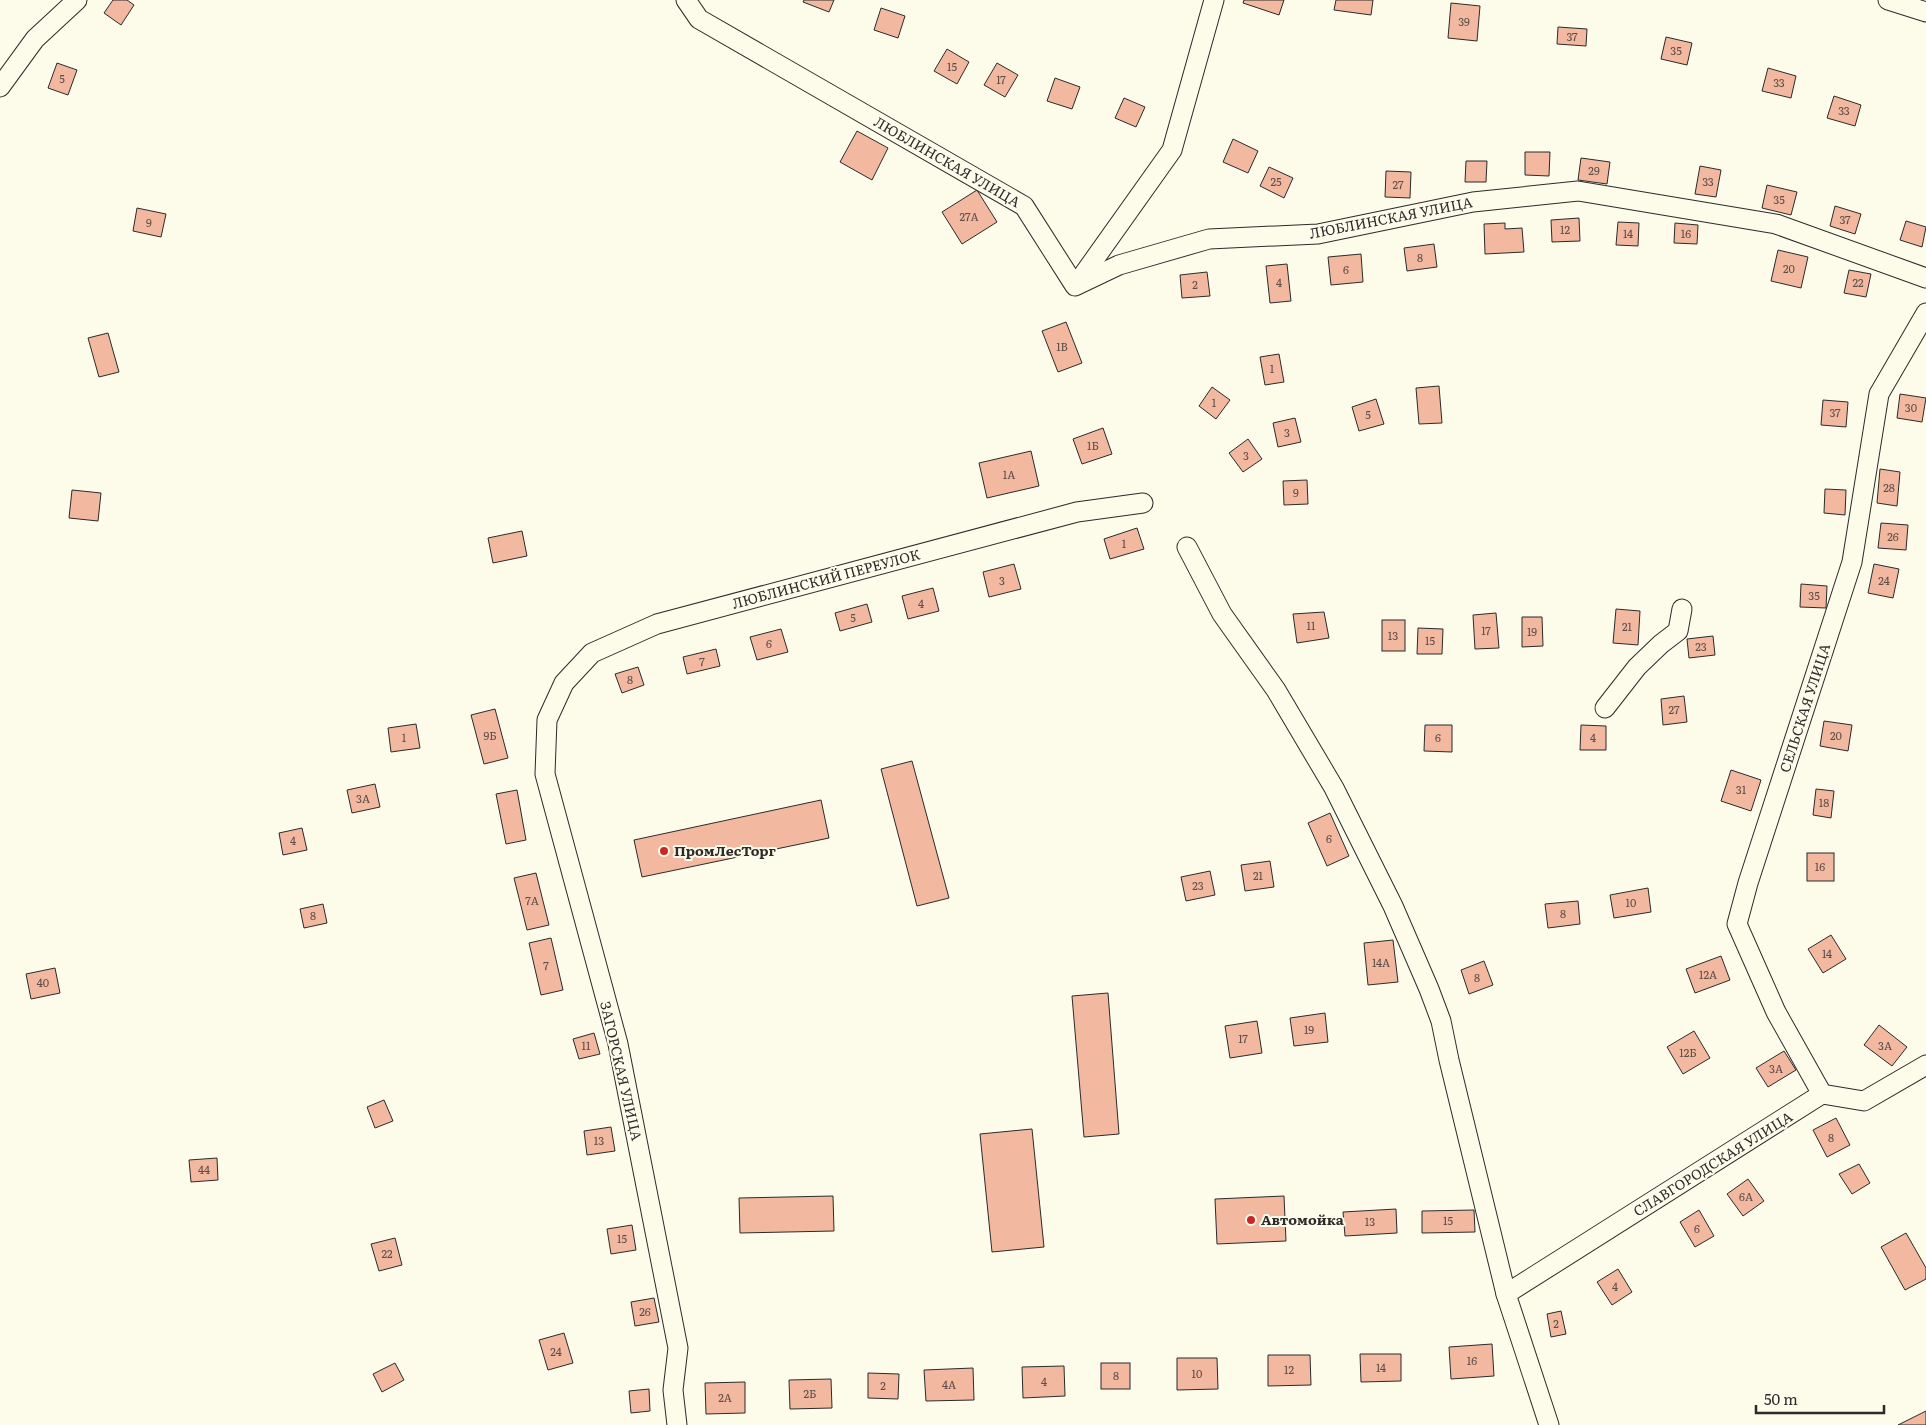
<svg xmlns="http://www.w3.org/2000/svg" width="1926" height="1425" font-family="Literata,serif">
<style>
.building{fill:#f2b8a0;stroke:#2b2b2b}
.lines{fill:none;stroke-linecap:round;stroke-linejoin:round}
.minor-casing{stroke:#2b2b2b;stroke-width:21}
.minor{stroke:#fdfbea;stroke-width:19}
.poi-dot{fill:#c62828;stroke:#fdfbea;stroke-width:2}
.labels{text-anchor:middle;stroke-width:4;stroke-linejoin:round;paint-order:stroke}
.number-label{font-size:11px;fill:#5d4e48}
.street-label{font-size:14px;fill:#2b2b2b;stroke:#fdfbea}
.poi-label{font-size:14px;font-weight:bold;fill:#2b2b2b;stroke:#fdfbea;text-anchor:start}
</style>
<rect width="100%" height="100%" fill="#fdfbea"/>
<!-- building -->
<g class="building">
<polygon points="113,0 127,0 134,5 121,25 104,13"/>
<polygon points="804,0 834,0 829,12 803,2"/>
<polygon points="1244,0 1284,0 1279,15 1243,3"/>
<polygon points="1336,0 1373,0 1371,15 1334,10"/>
<polygon points="1451,3 1480,6 1477,41 1448,38"/>
<polygon points="881,8 905,16 898,38 874,30"/>
<polygon points="1558,27 1587,29 1586,46 1557,44"/>
<polygon points="1666,37 1692,43 1687,65 1661,59"/>
<polygon points="947,49 969,62 957,84 934,71"/>
<polygon points="57,63 77,70 68,95 48,88"/>
<polygon points="997,63 1018,75 1005,97 984,85"/>
<polygon points="1768,68 1796,76 1791,98 1762,91"/>
<polygon points="1055,78 1080,87 1072,109 1047,101"/>
<polygon points="1834,96 1861,105 1855,126 1827,118"/>
<polygon points="1124,98 1145,107 1136,127 1115,118"/>
<polygon points="857,131 888,148 872,180 840,162"/>
<polygon points="1233,139 1258,151 1248,173 1223,162"/>
<polygon points="1525,152 1550,152 1549,176 1525,175"/>
<polygon points="1581,158 1610,162 1607,184 1578,180"/>
<polygon points="1466,161 1487,161 1486,182 1465,182"/>
<polygon points="1700,166 1721,170 1716,197 1695,194"/>
<polygon points="1269,167 1293,178 1284,198 1260,186"/>
<polygon points="1386,171 1411,172 1410,198 1385,197"/>
<polygon points="1767,185 1797,192 1791,215 1762,208"/>
<polygon points="977,190 997,222 962,244 942,212"/>
<polygon points="1835,206 1861,214 1855,234 1830,226"/>
<polygon points="137,208 166,214 161,237 133,231"/>
<polygon points="1579,218 1580,241 1552,242 1551,220"/>
<polygon points="1906,221 1926,227 1922,247 1900,240"/>
<polygon points="1618,222 1639,223 1638,246 1616,245"/>
<polygon points="1505,223 1505,229 1522,228 1524,252 1485,254 1484,224"/>
<polygon points="1675,223 1698,225 1697,244 1674,243"/>
<polygon points="1434,244 1437,267 1407,271 1404,248"/>
<polygon points="1778,250 1808,257 1801,288 1771,281"/>
<polygon points="1361,254 1363,282 1331,285 1328,257"/>
<polygon points="1287,264 1291,301 1270,303 1266,266"/>
<polygon points="1849,270 1871,274 1866,297 1844,293"/>
<polygon points="1207,272 1210,296 1182,298 1180,275"/>
<polygon points="1066,322 1082,363 1058,372 1042,331"/>
<polygon points="108,333 119,372 99,377 88,338"/>
<polygon points="1279,354 1284,382 1265,385 1260,357"/>
<polygon points="1439,386 1442,423 1419,424 1416,388"/>
<polygon points="1212,387 1230,400 1216,419 1199,406"/>
<polygon points="1900,394 1926,398 1922,422 1897,418"/>
<polygon points="1376,399 1384,424 1359,431 1352,407"/>
<polygon points="1823,400 1848,402 1846,427 1821,425"/>
<polygon points="1295,418 1301,442 1278,447 1273,423"/>
<polygon points="1103,428 1112,454 1082,464 1073,439"/>
<polygon points="1248,439 1262,459 1243,472 1229,453"/>
<polygon points="1031,451 1039,486 987,498 979,463"/>
<polygon points="1880,469 1900,472 1897,506 1877,503"/>
<polygon points="1307,480 1308,504 1284,505 1283,481"/>
<polygon points="1825,489 1846,490 1845,515 1824,513"/>
<polygon points="72,490 101,493 98,521 69,518"/>
<polygon points="1881,523 1908,525 1906,550 1878,548"/>
<polygon points="1137,528 1144,549 1110,559 1104,539"/>
<polygon points="522,531 527,556 493,563 488,538"/>
<polygon points="1014,564 1021,589 989,597 983,572"/>
<polygon points="1874,564 1899,569 1893,598 1868,593"/>
<polygon points="1801,584 1827,586 1826,608 1800,607"/>
<polygon points="933,588 939,611 908,619 902,596"/>
<polygon points="867,604 872,622 840,631 835,613"/>
<polygon points="1616,609 1640,611 1638,645 1613,643"/>
<polygon points="1324,612 1329,638 1297,643 1293,614"/>
<polygon points="1496,613 1499,648 1475,649 1473,615"/>
<polygon points="1522,617 1542,617 1543,646 1522,647"/>
<rect x="1382" y="620" width="23" height="31"/>
<polygon points="1418,628 1443,629 1442,654 1417,654"/>
<polygon points="781,629 788,652 757,660 750,637"/>
<polygon points="1713,636 1715,655 1689,658 1687,639"/>
<polygon points="716,649 720,666 687,674 683,657"/>
<polygon points="638,667 644,685 622,693 615,674"/>
<polygon points="1684,696 1687,722 1663,725 1661,699"/>
<polygon points="495,709 508,758 484,764 471,715"/>
<polygon points="1824,721 1852,725 1848,751 1820,746"/>
<polygon points="416,724 420,748 391,752 388,728"/>
<polygon points="1425,725 1452,725 1452,752 1424,751"/>
<polygon points="1581,725 1606,726 1606,750 1580,750"/>
<polygon points="912,761 949,898 917,906 881,769"/>
<polygon points="1731,770 1761,780 1751,811 1721,801"/>
<polygon points="375,784 380,807 352,813 347,790"/>
<polygon points="1816,789 1834,791 1831,818 1813,815"/>
<polygon points="517,790 526,840 506,844 496,794"/>
<polygon points="821,800 829,838 642,877 634,840"/>
<polygon points="1330,813 1349,856 1327,866 1308,823"/>
<polygon points="302,828 307,850 283,855 279,833"/>
<rect x="1807" y="853" width="27" height="28"/>
<polygon points="1270,861 1274,887 1245,891 1241,865"/>
<polygon points="1210,871 1215,895 1186,901 1181,877"/>
<polygon points="536,873 549,925 527,930 514,878"/>
<polygon points="1648,888 1651,912 1614,918 1610,895"/>
<polygon points="1578,901 1580,924 1548,928 1545,904"/>
<polygon points="323,904 327,923 304,928 300,909"/>
<polygon points="1831,935 1846,959 1823,973 1808,949"/>
<polygon points="551,938 563,990 541,995 529,943"/>
<polygon points="1393,940 1398,982 1368,985 1364,943"/>
<polygon points="1721,956 1730,980 1695,993 1686,969"/>
<polygon points="1484,961 1493,985 1469,994 1461,970"/>
<polygon points="55,968 60,993 31,999 26,974"/>
<polygon points="1108,993 1119,1134 1084,1137 1072,996"/>
<polygon points="1325,1013 1328,1042 1294,1046 1290,1018"/>
<polygon points="1257,1021 1262,1053 1230,1058 1225,1026"/>
<polygon points="1879,1025 1907,1047 1892,1066 1864,1045"/>
<polygon points="1694,1031 1710,1058 1683,1074 1667,1047"/>
<polygon points="594,1033 600,1054 579,1059 573,1039"/>
<polygon points="1784,1051 1796,1070 1768,1087 1756,1068"/>
<polygon points="384,1100 393,1121 375,1128 367,1107"/>
<polygon points="1836,1118 1850,1145 1827,1157 1813,1130"/>
<polygon points="611,1127 615,1151 587,1155 584,1131"/>
<polygon points="1032,1129 1044,1247 992,1252 980,1134"/>
<polygon points="217,1158 218,1180 191,1182 189,1160"/>
<polygon points="1859,1164 1870,1183 1852,1194 1839,1174"/>
<polygon points="1748,1179 1764,1201 1743,1216 1727,1194"/>
<polygon points="833,1196 834,1231 740,1233 739,1198"/>
<polygon points="1284,1196 1286,1241 1217,1244 1215,1199"/>
<polygon points="1396,1209 1397,1233 1345,1236 1343,1212"/>
<polygon points="1474,1210 1475,1232 1422,1233 1422,1211"/>
<polygon points="1699,1210 1714,1236 1695,1247 1680,1222"/>
<polygon points="632,1225 636,1250 611,1254 607,1229"/>
<polygon points="1906,1233 1926,1268 1926,1279 1905,1290 1881,1247"/>
<polygon points="395,1238 402,1265 379,1271 371,1244"/>
<polygon points="1618,1269 1632,1292 1612,1305 1597,1282"/>
<polygon points="654,1298 659,1322 635,1326 631,1302"/>
<polygon points="1561,1311 1566,1334 1551,1337 1547,1314"/>
<polygon points="564,1333 573,1363 548,1370 539,1340"/>
<polygon points="1492,1344 1494,1376 1451,1379 1449,1347"/>
<polygon points="1360,1354 1401,1354 1401,1381 1361,1382"/>
<polygon points="1268,1355 1310,1355 1311,1385 1268,1386"/>
<polygon points="1177,1358 1217,1358 1218,1389 1177,1390"/>
<polygon points="395,1363 404,1380 382,1392 373,1374"/>
<rect x="1101" y="1363" width="29" height="26"/>
<polygon points="1064,1366 1065,1396 1023,1398 1022,1367"/>
<polygon points="973,1368 974,1400 926,1401 924,1370"/>
<polygon points="868,1373 899,1374 898,1399 868,1398"/>
<polygon points="831,1379 832,1408 790,1409 789,1380"/>
<polygon points="745,1382 745,1413 706,1414 705,1383"/>
<polygon points="649,1389 650,1411 631,1413 629,1391"/>
<polygon points="1926,1411 1926,1425 1898,1425"/>
</g>
<g class="lines">
<defs>
<g id="minor">
<polyline points="686,0 699,19 1024,206 1075,286 1119,265 1209,239 1318,234 1473,202 1578,191 1776,224 1926,278"/>
<polyline points="1888,0 1926,12"/>
<polyline points="0,87 35,39 77,0"/>
<polyline points="1076,285 1172,150 1214,0"/>
<polyline points="1187,547 1222,614 1276,690 1334,788 1393,906 1429,989 1441,1021 1449,1060 1506,1294 1549,1425"/>
<polyline points="1605,708 1637,667 1661,644 1678,631 1682,609"/>
<polyline points="1822,1094 1776,1012 1737,924 1748,883 1852,562 1879,394 1926,313"/>
<polyline points="1506,1294 1822,1094 1864,1101 1926,1065"/>
<polyline points="677,1425 673,1390 678,1348 618,1044 545,774 547,720 564,683 592,653 657,624 1077,512 1143,503"/>
</g>
</defs>
<!-- minor casing -->
<use href="#minor" class="minor-casing"/>
<!-- minor -->
<use href="#minor" class="minor"/>
</g>
<!-- markers -->
<g class="poi-dot">
<circle cx="664" cy="851" r="5"/>
<circle cx="1251" cy="1220" r="5"/>
</g>
<g class="labels">
<!-- number labels -->
<g class="number-label">
<text x="1464" y="26">39</text>
<text x="1572" y="41">37</text>
<text x="1676" y="55">35</text>
<text x="952" y="71">15</text>
<text x="62" y="83">5</text>
<text x="1001" y="84">17</text>
<text x="1779" y="87">33</text>
<text x="1844" y="115">33</text>
<text x="1594" y="175">29</text>
<text x="1276" y="186">25</text>
<text x="1708" y="186">33</text>
<text x="1398" y="189">27</text>
<text x="1779" y="204">35</text>
<text x="969" y="221">27А</text>
<text x="1845" y="224">37</text>
<text x="149" y="227">9</text>
<text x="1565" y="234">12</text>
<text x="1628" y="238">14</text>
<text x="1686" y="238">16</text>
<text x="1420" y="262">8</text>
<text x="1789" y="273">20</text>
<text x="1346" y="274">6</text>
<text x="1279" y="287">4</text>
<text x="1858" y="287">22</text>
<text x="1195" y="289">2</text>
<text x="1062" y="351">1В</text>
<text x="1272" y="373">1</text>
<text x="1214" y="407">1</text>
<text x="1911" y="412">30</text>
<text x="1835" y="417">37</text>
<text x="1368" y="419">5</text>
<text x="1287" y="437">3</text>
<text x="1093" y="450">1Б</text>
<text x="1246" y="460">3</text>
<text x="1009" y="479">1А</text>
<text x="1889" y="492">28</text>
<text x="1296" y="497">9</text>
<text x="1893" y="541">26</text>
<text x="1124" y="548">1</text>
<text x="1002" y="585">3</text>
<text x="1884" y="585">24</text>
<text x="1814" y="600">35</text>
<text x="921" y="608">4</text>
<text x="853" y="622">5</text>
<text x="1311" y="630">11</text>
<text x="1627" y="631">21</text>
<text x="1486" y="635">17</text>
<text x="1532" y="636">19</text>
<text x="1393" y="640">13</text>
<text x="1430" y="645">15</text>
<text x="769" y="648">6</text>
<text x="1701" y="651">23</text>
<text x="702" y="666">7</text>
<text x="630" y="684">8</text>
<text x="1674" y="714">27</text>
<text x="490" y="740">9Б</text>
<text x="1836" y="740">20</text>
<text x="404" y="742">1</text>
<text x="1438" y="742">6</text>
<text x="1593" y="742">4</text>
<text x="1741" y="794">31</text>
<text x="363" y="803">3А</text>
<text x="1824" y="807">18</text>
<text x="1329" y="843">6</text>
<text x="293" y="845">4</text>
<text x="1820" y="871">16</text>
<text x="1258" y="880">21</text>
<text x="1198" y="890">23</text>
<text x="532" y="905">7А</text>
<text x="1631" y="907">10</text>
<text x="1563" y="918">8</text>
<text x="313" y="920">8</text>
<text x="1827" y="958">14</text>
<text x="1381" y="967">14А</text>
<text x="546" y="970">7</text>
<text x="1708" y="979">12А</text>
<text x="1477" y="982">8</text>
<text x="43" y="987">40</text>
<text x="1309" y="1034">19</text>
<text x="1243" y="1043">17</text>
<text x="586" y="1050">11</text>
<text x="1885" y="1050">3А</text>
<text x="1688" y="1057">12Б</text>
<text x="1776" y="1073">3А</text>
<text x="1831" y="1142">8</text>
<text x="599" y="1145">13</text>
<text x="204" y="1174">44</text>
<text x="1746" y="1201">6А</text>
<text x="1448" y="1225">15</text>
<text x="1370" y="1226">13</text>
<text x="1697" y="1233">6</text>
<text x="622" y="1243">15</text>
<text x="387" y="1258">22</text>
<text x="1615" y="1291">4</text>
<text x="645" y="1316">26</text>
<text x="1556" y="1328">2</text>
<text x="556" y="1356">24</text>
<text x="1472" y="1365">16</text>
<text x="1381" y="1372">14</text>
<text x="1289" y="1374">12</text>
<text x="1197" y="1378">10</text>
<text x="1116" y="1380">8</text>
<text x="1044" y="1386">4</text>
<text x="949" y="1389">4А</text>
<text x="883" y="1390">2</text>
<text x="810" y="1398">2Б</text>
<text x="725" y="1402">2А</text>
</g>
<!-- street labels -->
<g class="street-label">
<text transform="translate(947 162) rotate(30)" y="5">ЛЮБЛИНСКАЯ УЛИЦА</text>
<text transform="translate(1391 218) rotate(-11)" y="5">ЛЮБЛИНСКАЯ УЛИЦА</text>
<text transform="translate(826 579) rotate(-15)" y="5">ЛЮБЛИНСКИЙ ПЕРЕУЛОК</text>
<text transform="translate(1805 708) rotate(-72)" y="5">СЕЛЬСКАЯ УЛИЦА</text>
<text transform="translate(621 1071) rotate(77)" y="5">ЗАГОРСКАЯ УЛИЦА</text>
<text transform="translate(1713 1164) rotate(-32)" y="5">СЛАВГОРОДСКАЯ УЛИЦА</text>
</g>
<!-- poi labels -->
<g class="poi-label">
<text x="674" y="856">ПромЛесТорг</text>
<text x="1261" y="1225">Автомойка</text>
</g>
</g>
<!-- scale -->
<path d="M1756 1405v8h128v-8" fill="none" stroke="#2b2b2b" stroke-width="2.5"/>
<text x="1764" y="1405" font-size="15" fill="#2b2b2b" stroke="#fdfbea" stroke-width="4" paint-order="stroke">50 m</text>
</svg>
